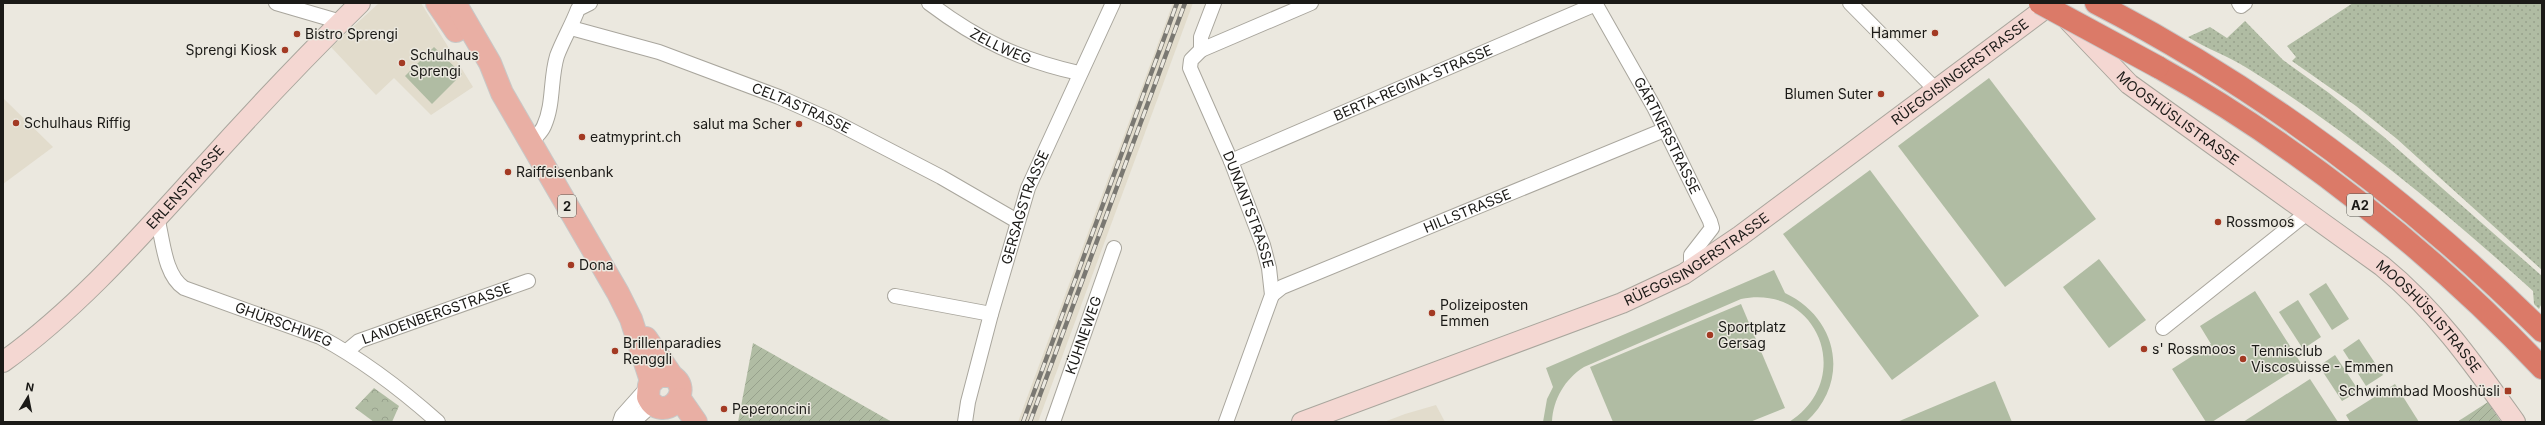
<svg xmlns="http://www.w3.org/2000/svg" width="2545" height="425" font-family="Inter,sans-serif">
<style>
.built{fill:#e2dccc}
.grass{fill:url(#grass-dots)}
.park{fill:url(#park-crowns)}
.garden{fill:url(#garden-furrows)}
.pitch{fill:#b0bca3}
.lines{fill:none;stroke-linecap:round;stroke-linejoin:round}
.street-casing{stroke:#a9a69d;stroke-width:16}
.secondary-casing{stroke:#a9a69d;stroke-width:22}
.primary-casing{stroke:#c8c8c7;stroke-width:24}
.highway-casing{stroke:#c8c8c7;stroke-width:24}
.street{stroke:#fff;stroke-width:14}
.secondary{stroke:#f4d7d2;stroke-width:20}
.primary{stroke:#e9afa4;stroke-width:22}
.highway{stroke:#db7a68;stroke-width:22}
.rail-casing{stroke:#7a7872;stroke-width:4.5}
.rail{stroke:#ebe8df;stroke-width:3;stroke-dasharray:9;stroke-linecap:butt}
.highway-bridge-casing{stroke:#c8c8c7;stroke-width:24;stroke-linecap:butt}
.highway-bridge{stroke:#db7a68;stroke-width:22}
.poi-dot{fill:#a33a23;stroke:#ebe8df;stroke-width:1.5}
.labels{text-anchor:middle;stroke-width:3;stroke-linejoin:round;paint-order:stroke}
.shield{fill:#ebe8df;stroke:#595853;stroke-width:1}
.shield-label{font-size:13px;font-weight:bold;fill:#1b1a17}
.poi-label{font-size:14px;fill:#1b1a17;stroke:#ebe8df;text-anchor:start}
.street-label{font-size:14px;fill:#1b1a17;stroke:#ebe8df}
</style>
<defs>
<pattern id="grass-dots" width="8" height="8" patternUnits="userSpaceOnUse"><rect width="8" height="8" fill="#b0bca3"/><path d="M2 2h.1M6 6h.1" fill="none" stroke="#97a18c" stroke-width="1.8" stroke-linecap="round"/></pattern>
<pattern id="park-crowns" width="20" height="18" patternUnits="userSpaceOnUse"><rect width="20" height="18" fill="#b0bca3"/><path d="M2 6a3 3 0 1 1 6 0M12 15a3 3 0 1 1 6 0" fill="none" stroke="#97a18c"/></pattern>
<pattern id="garden-furrows" width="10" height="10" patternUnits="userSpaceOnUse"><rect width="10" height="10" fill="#b0bca3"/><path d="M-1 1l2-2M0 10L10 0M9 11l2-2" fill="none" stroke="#97a18c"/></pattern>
</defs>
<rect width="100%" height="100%" fill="#ebe8df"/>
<!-- built -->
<g class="built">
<polygon points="379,3 421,3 473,87 431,115 394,78 376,95 331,47"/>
<polygon points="1173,3 1193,3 1038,422 1018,422"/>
<polygon points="3,98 53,147 3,184"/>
<polygon points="1436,405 1445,422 1384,422 1405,414"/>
</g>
<!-- grass -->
<g class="grass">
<polygon points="2353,3 2542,3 2542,270 2397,139 2356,106 2292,61 2296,57 2287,46"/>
<path d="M 2245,21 L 2283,60 L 2329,93 L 2384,137 L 2542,276 L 2542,303 L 2539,309 L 2534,304 L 2533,291 C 2445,211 2348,131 2247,68 C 2228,56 2207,49 2188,37 L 2210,27 L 2227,38 Z"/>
</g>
<!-- park -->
<polygon class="park" points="374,388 399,406 392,422 374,422 355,408"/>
<!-- garden -->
<g class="garden">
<polygon points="753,343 892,422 738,422"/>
<polygon points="2488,402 2501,422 2457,422"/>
</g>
<!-- pitch -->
<g class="pitch">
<polygon points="434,47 462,74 432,104 405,76"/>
<polygon points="1989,78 2096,219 2005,287 1898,146"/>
<polygon points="1870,170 1979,316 1892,380 1783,234"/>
<polygon points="2099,259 2146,320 2109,348 2063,287"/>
<path d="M 1774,270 L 1785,293 C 1838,318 1851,381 1806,422 L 1789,422 C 1856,379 1818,283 1741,299 L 1584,367 C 1565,379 1553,399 1552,422 L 1543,422 L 1547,399 L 1553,387 L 1546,368 Z"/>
<polygon points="2326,283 2349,319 2332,330 2309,294"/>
<polygon points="2255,291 2302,365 2212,422 2206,422 2172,369 2211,344 2200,326"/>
<polygon points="2298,300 2321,337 2303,349 2279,312"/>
<polygon points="1741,304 1785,408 1750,422 1613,422 1590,367"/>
<polygon points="2359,339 2383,375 2366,386 2343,350"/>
<polygon points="2335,355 2359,391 2342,401 2319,366"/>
<polygon points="2310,379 2338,422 2243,422"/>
<polygon points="1995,381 2012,422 1897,422"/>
<polygon points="2395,384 2419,422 2350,422 2346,415"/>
</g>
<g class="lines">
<defs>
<g id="street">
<polyline points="276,3 341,22"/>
<path id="s1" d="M 929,3 C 978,40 1020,60 1079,73"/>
<path id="s2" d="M 1214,3 L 1201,37 L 1201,50 L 1191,60 L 1190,68 L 1231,161 L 1263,245 L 1269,268 L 1272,295 L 1226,422"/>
<path id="s3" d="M 1595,3 L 1654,107 L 1710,221 L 1712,228 L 1691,255 L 1691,270"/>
<polyline points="1850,3 1936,90"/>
<polyline points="2239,3 2241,6 2245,3"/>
<path id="s4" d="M 571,28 L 659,52 L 779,97 L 835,122 L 941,177 L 1017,221"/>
<polyline points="1201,50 1311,3"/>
<path d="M 531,143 C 535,137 541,133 544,126 C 554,104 550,79 557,56 C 563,40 572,25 578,9 L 590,3"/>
<path id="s5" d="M 1231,161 L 1596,4"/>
<path id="s6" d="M 157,217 C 163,239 164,275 184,288 L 320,337 C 363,360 402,390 438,422"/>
<path id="s7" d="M 1272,295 L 1282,287 L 1664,130"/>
<polyline points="895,296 991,314"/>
<polyline points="2163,328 2307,213"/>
<path id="s8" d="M 347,351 L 359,341 L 528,281"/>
<polyline points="620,422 622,416 647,388"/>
<polyline points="633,422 653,404"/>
<path id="s9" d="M 965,422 L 968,402 L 991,314 L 1028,188 L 1113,3"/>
<path id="s10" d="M 1053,422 L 1114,248"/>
</g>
<g id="secondary">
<path id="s11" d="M 2068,20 L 2129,84 L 2382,266 C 2436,310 2475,366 2515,422"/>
<path id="s12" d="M 3,362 C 78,308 139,238 201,170 C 252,113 305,57 360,3"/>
<path id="s13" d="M 1302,422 L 1622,303 L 1684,274 L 1740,236 L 2043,10"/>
</g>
<g id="primary">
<polyline points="437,3 456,31"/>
<polyline points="455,3 490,63 502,93 618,293 631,319 651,381"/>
<path d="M 646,338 L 672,376 C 697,393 661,425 648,397 L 649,385 L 658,376 L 672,376"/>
<polyline points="680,399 696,422"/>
</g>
<g id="highway">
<path d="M 2096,3 C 2261,88 2411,202 2542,331"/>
<path d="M 2158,67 C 2293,142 2436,255 2542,368"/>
</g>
</defs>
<!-- street casing -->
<use href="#street" class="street-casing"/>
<!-- secondary casing -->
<use href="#secondary" class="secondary-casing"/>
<!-- primary casing -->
<use href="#primary" class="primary-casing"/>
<!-- highway casing -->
<use href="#highway" class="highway-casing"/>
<!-- street -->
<use href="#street" class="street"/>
<!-- secondary -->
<use href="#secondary" class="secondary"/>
<!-- primary -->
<use href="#primary" class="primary"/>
<!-- highway -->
<use href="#highway" class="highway"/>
<defs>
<g id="rail">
<polyline points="1023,422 1177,3"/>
<polyline points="1030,422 1185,3"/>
</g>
</defs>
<!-- rail casing -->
<use href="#rail" class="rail-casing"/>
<!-- rail -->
<use href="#rail" class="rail"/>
<defs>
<polyline id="highway-bridge" points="2040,3 2158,67"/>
</defs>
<!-- highway-bridge casing -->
<use href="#highway-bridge" class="highway-bridge-casing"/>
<!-- highway-bridge -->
<use href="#highway-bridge" class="highway-bridge"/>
</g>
<!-- markers -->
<g class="poi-dot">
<circle cx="1935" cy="33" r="4"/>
<circle cx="297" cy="34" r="4"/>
<circle cx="285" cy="50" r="4"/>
<circle cx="402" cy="63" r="4"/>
<circle cx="1881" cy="94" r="4"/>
<circle cx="16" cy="123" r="4"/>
<circle cx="799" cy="124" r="4"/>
<circle cx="582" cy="137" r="4"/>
<circle cx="508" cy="172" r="4"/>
<circle cx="2218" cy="222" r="4"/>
<circle cx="571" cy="265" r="4"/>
<circle cx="1432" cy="313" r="4"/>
<circle cx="1710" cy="335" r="4"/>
<circle cx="2144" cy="349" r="4"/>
<circle cx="615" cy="351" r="4"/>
<circle cx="2243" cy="359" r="4"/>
<rect x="2504" y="387" width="8" height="8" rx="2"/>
<circle cx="724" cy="409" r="4"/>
</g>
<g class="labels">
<!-- shield labels -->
<g class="shield">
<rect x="2347" y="194" width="26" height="22" rx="3"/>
<rect x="558" y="195" width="18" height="22" rx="3"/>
</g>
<g class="shield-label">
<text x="2360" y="210">A2</text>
<text x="567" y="211">2</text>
</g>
<!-- poi labels -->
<g class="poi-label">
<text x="1927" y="38" text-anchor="end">Hammer</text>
<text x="305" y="39">Bistro Sprengi</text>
<text x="277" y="55" text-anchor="end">Sprengi Kiosk</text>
<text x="410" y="60">Schulhaus<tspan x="410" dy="16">Sprengi</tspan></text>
<text x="1873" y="99" text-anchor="end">Blumen Suter</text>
<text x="24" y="128">Schulhaus Riffig</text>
<text x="791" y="129" text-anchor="end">salut ma Scher</text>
<text x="590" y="142">eatmyprint.ch</text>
<text x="516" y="177">Raiffeisenbank</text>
<text x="2226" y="227">Rossmoos</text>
<text x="579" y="270">Dona</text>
<text x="1440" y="310">Polizeiposten<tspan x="1440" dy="16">Emmen</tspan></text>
<text x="1718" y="332">Sportplatz<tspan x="1718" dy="16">Gersag</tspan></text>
<text x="623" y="348">Brillenparadies<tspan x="623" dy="16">Renggli</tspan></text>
<text x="2152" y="354">s' Rossmoos</text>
<text x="2251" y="356">Tennisclub<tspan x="2251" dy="16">Viscosuisse - Emmen</tspan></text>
<text x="2500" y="396" text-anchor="end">Schwimmbad Mooshüsli</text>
<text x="732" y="414">Peperoncini</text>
</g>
<!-- street labels -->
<g class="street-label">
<text dy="5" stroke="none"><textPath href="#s1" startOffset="84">ZELLWEG</textPath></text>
<text dy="5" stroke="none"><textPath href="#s13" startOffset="752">RÜEGGISINGERSTRASSE</textPath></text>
<text dy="5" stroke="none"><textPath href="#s5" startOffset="198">BERTA-REGINA-STRASSE</textPath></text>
<text dy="5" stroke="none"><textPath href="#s4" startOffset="244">CELTASTRASSE</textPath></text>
<text dy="5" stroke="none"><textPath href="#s11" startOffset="148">MOOSHÜSLISTRASSE</textPath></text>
<text dy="5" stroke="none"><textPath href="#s3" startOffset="151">GÄRTNERSTRASSE</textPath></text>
<text dy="5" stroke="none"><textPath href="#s12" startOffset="253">ERLENSTRASSE</textPath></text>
<text dy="5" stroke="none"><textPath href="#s9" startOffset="223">GERSAGSTRASSE</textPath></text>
<text dy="5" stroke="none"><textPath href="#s2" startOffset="225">DUNANTSTRASSE</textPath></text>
<text dy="5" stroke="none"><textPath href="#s7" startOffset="213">HILLSTRASSE</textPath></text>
<text dy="5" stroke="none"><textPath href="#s13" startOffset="428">RÜEGGISINGERSTRASSE</textPath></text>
<text dy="5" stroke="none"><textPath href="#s8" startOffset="98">LANDENBERGSTRASSE</textPath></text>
<text dy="5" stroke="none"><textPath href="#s11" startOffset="469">MOOSHÜSLISTRASSE</textPath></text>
<text dy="5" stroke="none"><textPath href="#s6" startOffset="184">GHÜRSCHWEG</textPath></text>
<text dy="5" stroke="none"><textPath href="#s10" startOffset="92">KÜHNEWEG</textPath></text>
</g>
</g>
<!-- border -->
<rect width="2545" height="425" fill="none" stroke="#1b1a17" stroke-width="8"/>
<!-- north arrow -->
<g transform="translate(28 397) rotate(10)" stroke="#ebe8df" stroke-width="3" paint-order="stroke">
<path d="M0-3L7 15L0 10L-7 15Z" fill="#1b1a17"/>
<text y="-6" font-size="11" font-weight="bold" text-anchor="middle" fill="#1b1a17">N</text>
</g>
</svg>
